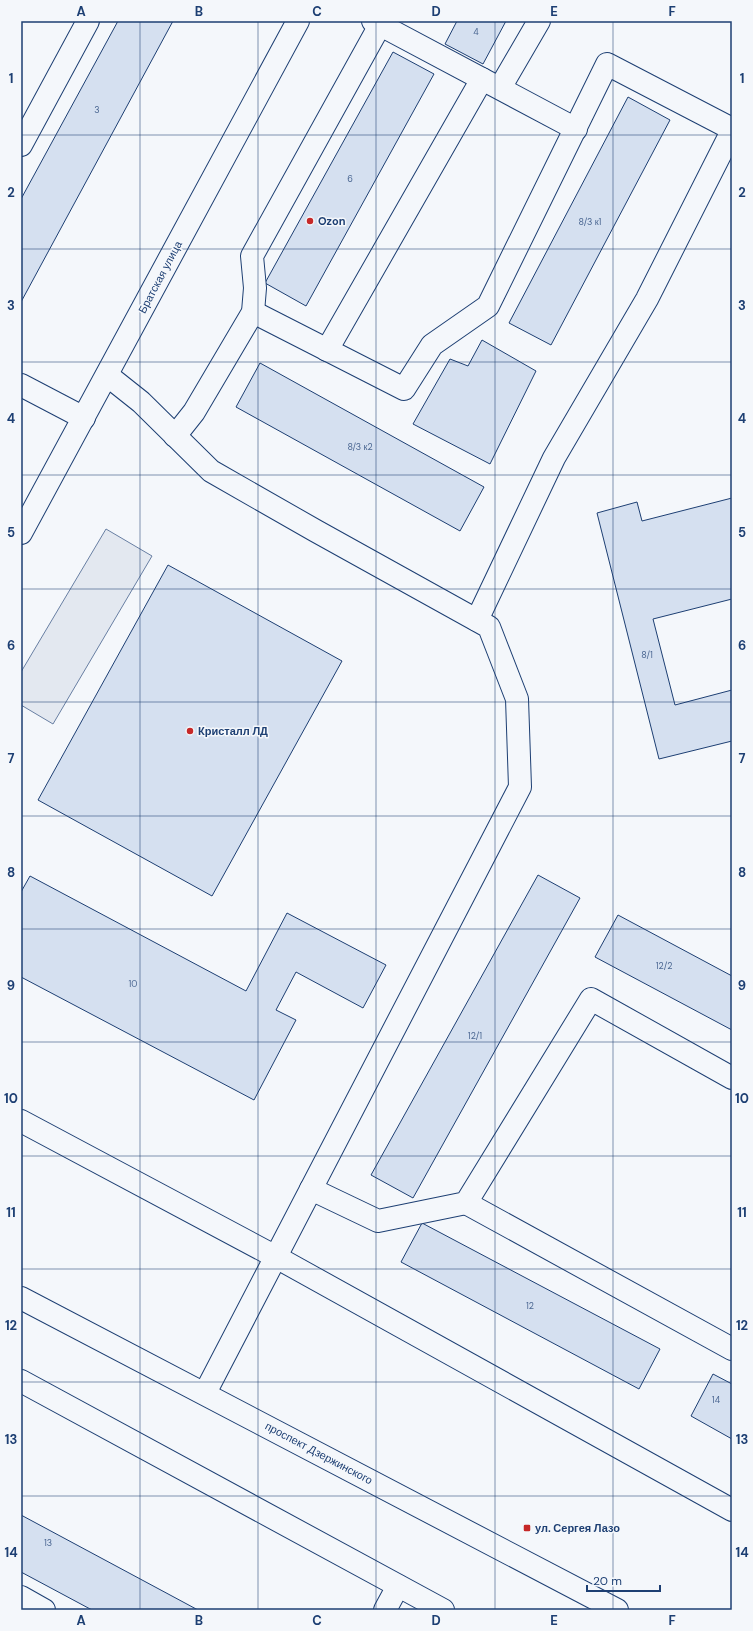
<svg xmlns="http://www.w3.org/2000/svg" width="753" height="1631" font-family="'DM Sans',sans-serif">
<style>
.parking{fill:#e3e8f0;stroke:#687fa3}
.building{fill:#d5e0f0;stroke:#1d3f73}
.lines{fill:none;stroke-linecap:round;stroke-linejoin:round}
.minor-casing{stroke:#1d3f73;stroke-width:24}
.major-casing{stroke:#1d3f73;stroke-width:24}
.minor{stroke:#f4f7fb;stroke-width:22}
.major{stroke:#f4f7fb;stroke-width:22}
.grid{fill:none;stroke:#1d3f73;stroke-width:1;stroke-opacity:0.55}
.poi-dot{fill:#c62828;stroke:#f4f7fb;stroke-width:1.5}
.labels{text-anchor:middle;stroke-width:3;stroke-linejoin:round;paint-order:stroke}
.number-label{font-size:9px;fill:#4b6792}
.poi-label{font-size:11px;font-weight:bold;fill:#1d3f73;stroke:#f4f7fb;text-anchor:start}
.street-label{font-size:11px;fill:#1d3f73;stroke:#f4f7fb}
.neatline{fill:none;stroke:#1d3f73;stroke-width:1.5}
.grid-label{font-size:13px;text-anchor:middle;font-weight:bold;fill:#1d3f73}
</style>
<rect width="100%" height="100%" fill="#f4f7fb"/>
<!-- parking -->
<polygon class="parking" points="106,529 152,556 53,724 21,705 21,672"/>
<!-- building -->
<g class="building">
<polygon points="118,21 173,21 21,302 21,199"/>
<polygon points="457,21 506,21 483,64 445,44"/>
<polygon points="393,52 434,74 306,306 265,283"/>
<polygon points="628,97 670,120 551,345 509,323"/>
<polygon points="482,340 536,371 490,464 413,424 450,359 468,366"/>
<polygon points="260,363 484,487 460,531 236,407"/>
<polygon points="732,498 732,599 653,619 675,705 732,690 732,741 659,759 597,513 637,502 642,521"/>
<polygon points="168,565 342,661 212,896 38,800"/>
<polygon points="538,875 580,898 413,1198 371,1175"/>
<polygon points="30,876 246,991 287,913 386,965 363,1008 296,972 276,1010 296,1020 254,1100 21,977 21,892"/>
<polygon points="618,915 732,976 732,1030 595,957"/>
<polygon points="422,1223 660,1349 639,1389 401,1262"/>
<polygon points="713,1374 732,1384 732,1439 691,1416"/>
<polygon points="21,1515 198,1610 92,1610 21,1572"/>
</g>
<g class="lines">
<defs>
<g id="minor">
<polyline points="373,21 576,129"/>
<polyline points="500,88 539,21"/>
<polyline points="21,145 88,21"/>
<polyline points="253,312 404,389 432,345 488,306 607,64 732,129"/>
<polyline points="327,350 482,79"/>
<polyline points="107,375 141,402 211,471 316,531 489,627 517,699 520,787 205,1393"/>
<polyline points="21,385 84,418"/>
<polyline points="175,436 194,412 253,312 255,288 252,256 380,25"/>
<polyline points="21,533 298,21"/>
<polyline points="477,620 554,458 647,299 732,131"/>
<polyline points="21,1121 276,1257 732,1510"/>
<polyline points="311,1189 378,1221 466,1203 591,999 732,1078"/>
<polyline points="466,1203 732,1349"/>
<polyline points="21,1381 443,1610"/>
<polyline points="21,1597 44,1610"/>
<polyline points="385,1610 398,1586"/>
</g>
<polyline id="major" points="21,1298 617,1610"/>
</defs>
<!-- minor casing -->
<use href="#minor" class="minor-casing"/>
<!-- major casing -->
<use href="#major" class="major-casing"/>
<!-- minor -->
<use href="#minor" class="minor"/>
<!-- major -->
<use href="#major" class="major"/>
</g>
<!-- grid -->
<path class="grid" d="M 140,21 L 140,1610M 258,21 L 258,1610M 376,21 L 376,1610M 495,21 L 495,1610M 613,21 L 613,1610M 21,135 L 732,135M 21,249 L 732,249M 21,362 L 732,362M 21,475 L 732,475M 21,589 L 732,589M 21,702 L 732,702M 21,816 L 732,816M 21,929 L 732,929M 21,1042 L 732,1042M 21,1156 L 732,1156M 21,1269 L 732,1269M 21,1382 L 732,1382M 21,1496 L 732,1496"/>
<!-- markers -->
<g class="poi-dot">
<circle cx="310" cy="221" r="4"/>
<circle cx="190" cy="731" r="4"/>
<rect x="523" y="1524" width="8" height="8" rx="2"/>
</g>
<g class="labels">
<!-- number labels -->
<g class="number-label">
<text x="476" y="35">4</text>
<text x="97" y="113">3</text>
<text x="350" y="182">6</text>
<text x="590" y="225">8/3 к1</text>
<text x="360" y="450">8/3 к2</text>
<text x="647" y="658">8/1</text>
<text x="664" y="969">12/2</text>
<text x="133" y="987">10</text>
<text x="475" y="1039">12/1</text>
<text x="530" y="1309">12</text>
<text x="716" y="1403">14</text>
<text x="48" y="1546">13</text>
</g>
<!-- poi labels -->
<g class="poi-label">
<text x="318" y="225">Ozon</text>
<text x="198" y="735">Кристалл ЛД</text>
<text x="535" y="1532">ул. Сергея Лазо</text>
</g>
<!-- street labels -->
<g class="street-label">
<text transform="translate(160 277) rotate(-62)" y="4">Братская улица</text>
<text transform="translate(319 1453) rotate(28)" y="4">проспект Дзержинского</text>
</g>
</g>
<!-- border -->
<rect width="753" height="1631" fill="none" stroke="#f4f7fb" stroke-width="44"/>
<!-- scale -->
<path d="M587 1585v6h73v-6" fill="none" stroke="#1d3f73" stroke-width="2"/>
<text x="593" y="1585" font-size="12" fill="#1d3f73" stroke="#f4f7fb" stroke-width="3" paint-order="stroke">20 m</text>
<rect x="22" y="22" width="709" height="1587" class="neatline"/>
<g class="grid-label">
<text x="81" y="16">A</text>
<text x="199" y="16">B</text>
<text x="317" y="16">C</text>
<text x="436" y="16">D</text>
<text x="554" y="16">E</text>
<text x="672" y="16">F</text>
<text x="11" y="83">1</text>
<text x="742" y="83">1</text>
<text x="11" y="197">2</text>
<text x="742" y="197">2</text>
<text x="11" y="310">3</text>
<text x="742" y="310">3</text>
<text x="11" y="423">4</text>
<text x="742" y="423">4</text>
<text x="11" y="537">5</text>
<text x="742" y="537">5</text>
<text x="11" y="650">6</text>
<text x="742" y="650">6</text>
<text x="11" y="763">7</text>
<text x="742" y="763">7</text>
<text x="11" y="877">8</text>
<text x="742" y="877">8</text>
<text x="11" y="990">9</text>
<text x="742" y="990">9</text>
<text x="11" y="1103">10</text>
<text x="742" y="1103">10</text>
<text x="11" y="1217">11</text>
<text x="742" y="1217">11</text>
<text x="11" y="1330">12</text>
<text x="742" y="1330">12</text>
<text x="11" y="1444">13</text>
<text x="742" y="1444">13</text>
<text x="11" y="1557">14</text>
<text x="742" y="1557">14</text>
<text x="81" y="1625">A</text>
<text x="199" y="1625">B</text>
<text x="317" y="1625">C</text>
<text x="436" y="1625">D</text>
<text x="554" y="1625">E</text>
<text x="672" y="1625">F</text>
</g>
</svg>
